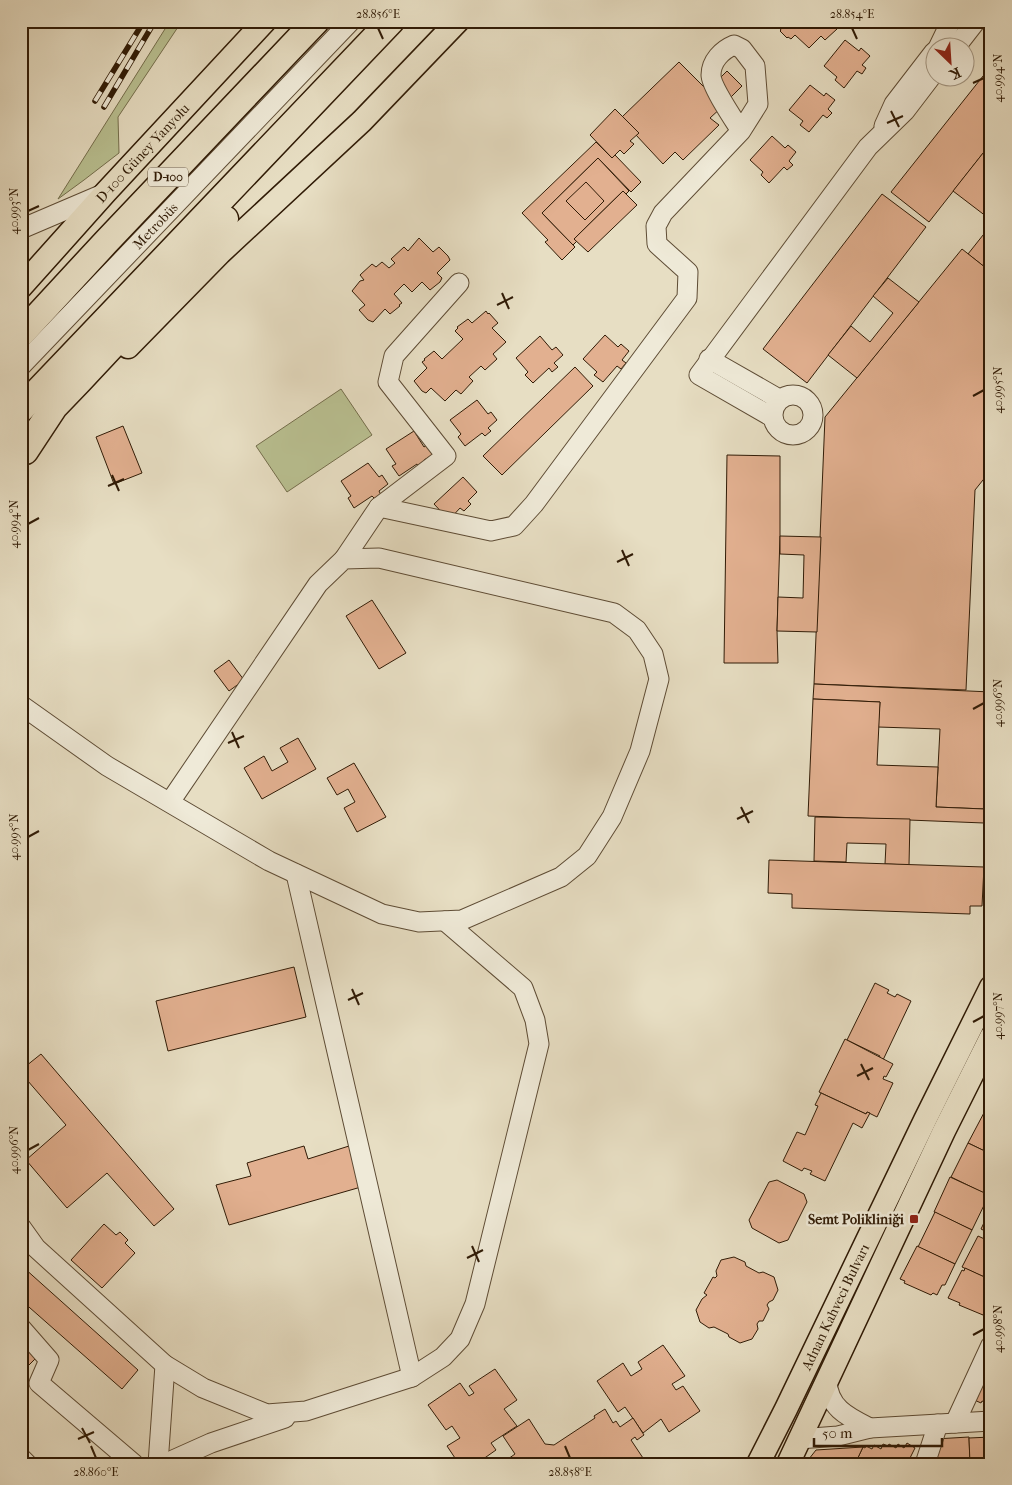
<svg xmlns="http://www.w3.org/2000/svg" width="1012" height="1485" font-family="'IM FELL French Canon',serif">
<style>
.green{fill:#b9c091;stroke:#746e4c}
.building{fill:#e2b090;stroke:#301b06}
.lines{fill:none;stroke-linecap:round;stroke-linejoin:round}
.minor-casing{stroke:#5e4c35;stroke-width:21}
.major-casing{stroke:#301b06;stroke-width:25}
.highway-casing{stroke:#301b06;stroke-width:29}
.minor{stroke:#efead8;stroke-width:19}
.major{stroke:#e7dec3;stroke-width:22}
.highway{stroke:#e7dec3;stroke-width:26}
.rail-casing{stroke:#301b06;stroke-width:5.5}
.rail{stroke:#efead8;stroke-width:4;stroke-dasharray:11;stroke-linecap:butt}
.ticks{fill:none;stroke:#301b06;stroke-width:2}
.poi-dot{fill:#8f2418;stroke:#efead8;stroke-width:2}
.labels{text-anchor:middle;stroke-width:5;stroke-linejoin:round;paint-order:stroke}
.shield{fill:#efead8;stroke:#695945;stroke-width:1}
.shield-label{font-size:12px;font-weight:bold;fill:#301b06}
.street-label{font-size:14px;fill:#301b06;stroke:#efead8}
.poi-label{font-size:14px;font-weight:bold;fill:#301b06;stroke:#efead8;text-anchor:end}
.neatline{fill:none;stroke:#301b06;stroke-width:2}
.ticks-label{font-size:12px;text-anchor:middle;fill:#301b06}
</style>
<rect width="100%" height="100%" fill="#e7dec3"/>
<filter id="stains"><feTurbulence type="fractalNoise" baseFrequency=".004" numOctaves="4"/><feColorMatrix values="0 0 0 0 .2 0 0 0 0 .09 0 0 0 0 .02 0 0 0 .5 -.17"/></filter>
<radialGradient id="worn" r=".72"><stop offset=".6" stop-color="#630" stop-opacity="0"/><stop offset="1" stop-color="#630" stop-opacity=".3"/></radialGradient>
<!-- green -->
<g class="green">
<polygon points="170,21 182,21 118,117 119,153 84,180 58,199"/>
<polygon points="341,389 372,435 287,492 256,446"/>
</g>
<!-- building -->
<g class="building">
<polygon points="785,21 836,21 833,24 837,29 825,40 821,36 809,48 795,35 791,39 788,37 787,38 780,31 781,30 779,27"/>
<polygon points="845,40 859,51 861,48 870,56 862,65 866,68 862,74 857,71 844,88 835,80 837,77 824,66"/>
<polygon points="679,62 723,106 710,118 719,125 683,160 675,152 663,164 636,135 639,133 622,117"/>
<polygon points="991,66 991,143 929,222 891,192"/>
<polygon points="727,71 742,86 729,99 714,84"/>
<polygon points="810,85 824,96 826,93 835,100 828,109 832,113 827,118 823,115 809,132 800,125 803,121 789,110"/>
<polygon points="615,109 639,133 630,141 634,144 624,154 620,150 612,158 590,135"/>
<polygon points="772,136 785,148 788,145 796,152 789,161 793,165 787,170 784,167 769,183 761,175 763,172 750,160"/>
<polygon points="596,142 612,158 615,155 641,182 631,192 598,158 542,213 575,247 562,260 545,242 548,240 522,213"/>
<polygon points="991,143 991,220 953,191"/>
<polygon points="598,158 629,191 626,194 623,191 574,239 577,241 573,245 542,213"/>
<polygon points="586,182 604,201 585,220 566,201"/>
<polygon points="623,191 637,205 588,252 574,239"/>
<polygon points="882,194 926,227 807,383 763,349"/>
<polygon points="991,225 991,262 986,268 968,254"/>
<polygon points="419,238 433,252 439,247 448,256 450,260 437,273 442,278 440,282 430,290 422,282 412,292 404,284 394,294 402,303 399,305 400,306 390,314 385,309 373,322 368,320 359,310 365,305 352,291 360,281 364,280 360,275 372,264 376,267 382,262 389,268 395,263 391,259 404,247 408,251"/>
<polygon points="962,249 991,272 991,470 975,490 966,690 814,684 825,417"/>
<polygon points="888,278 919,302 857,378 828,355 851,326 870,342 893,313 873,296"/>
<polygon points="486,311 488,314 489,313 498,323 492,328 506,342 493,354 497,359 485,370 481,366 469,377 473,381 461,394 456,390 445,401 431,388 426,393 422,391 414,381 427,368 422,362 425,360 424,359 434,351 442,359 463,339 455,331 458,328 457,327 468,319 472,323"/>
<polygon points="605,335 618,347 621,344 629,351 622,360 626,363 621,369 617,366 603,382 594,375 597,372 583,359"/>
<polygon points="540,336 552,350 556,347 563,355 554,363 558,367 552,372 549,368 533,383 525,375 528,372 516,358"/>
<polygon points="575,367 593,386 502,475 483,456"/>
<polygon points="477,400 488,414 491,412 497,420 488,428 491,431 485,436 482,433 465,446 458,437 461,434 450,420"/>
<polygon points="123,426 142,473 114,484 96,437"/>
<polygon points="414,431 424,447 427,445 434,454 424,460 426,464 419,468 417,464 399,476 392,466 396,464 386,449"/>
<polygon points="727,455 780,456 780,536 777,631 778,663 724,663"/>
<polygon points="368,463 379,477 382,475 388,484 379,491 381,495 375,499 372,496 354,508 348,498 351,496 341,481"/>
<polygon points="463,477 477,492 468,501 471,504 464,511 460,508 449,520 434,504"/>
<polygon points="780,536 821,537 817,632 777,631 778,597 803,598 804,555 780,554"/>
<polygon points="372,600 406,653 379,669 346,616"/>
<polygon points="229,660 244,680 229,691 214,671"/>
<polygon points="814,684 991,692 985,809 936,807 940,729 878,727 880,702 813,699"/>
<polygon points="813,699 880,702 877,765 938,767 936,807 985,809 984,823 808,816"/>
<polygon points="298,738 316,769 262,799 244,768 264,756 272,771 288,762 280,748"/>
<polygon points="354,763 386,817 357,832 344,808 355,802 348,789 337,795 327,778"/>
<polygon points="815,817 910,819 909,865 885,864 886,844 847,843 846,862 814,861"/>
<polygon points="769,860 984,867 982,906 970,906 970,914 792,908 792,894 768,893"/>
<polygon points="294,967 306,1017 168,1051 156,1001"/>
<polygon points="875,983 889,990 887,993 895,997 897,994 911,1001 883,1060 879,1058 880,1056 847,1040"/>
<polygon points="845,1039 893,1064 886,1077 884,1076 883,1079 893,1083 877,1117 867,1112 866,1114 819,1092"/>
<polygon points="41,1054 174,1209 154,1226 107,1173 67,1208 26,1160 66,1125 21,1073 21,1070"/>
<polygon points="821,1093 866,1114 867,1112 870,1113 862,1128 853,1123 825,1181 810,1174 812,1171 804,1168 802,1171 783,1161 797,1132 805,1135 818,1106 815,1105"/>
<polygon points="991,1097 991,1112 985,1109"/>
<polygon points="986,1109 991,1112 991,1154 968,1143"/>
<polygon points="968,1143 991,1154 991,1190 988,1195 951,1177"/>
<polygon points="304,1146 308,1159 349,1146 361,1187 229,1225 216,1185 251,1176 247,1163"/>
<polygon points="950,1177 989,1195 972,1230 934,1212"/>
<polygon points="777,1180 804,1194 807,1202 788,1240 779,1243 752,1228 749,1220 769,1182"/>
<polygon points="991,1208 991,1234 981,1229"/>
<polygon points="935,1212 972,1230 955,1264 918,1247"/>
<polygon points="104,1224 116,1235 120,1232 128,1240 125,1243 135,1253 102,1288 71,1260"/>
<polygon points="978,1236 991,1242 991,1280 962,1267"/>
<polygon points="917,1246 955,1264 945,1285 942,1285 937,1295 933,1293 931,1295 904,1283 905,1281 900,1279"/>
<polygon points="734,1257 745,1262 746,1266 759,1273 763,1272 774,1277 778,1290 773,1300 769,1302 767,1305 769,1309 763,1321 759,1321 757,1324 758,1329 752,1339 740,1343 729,1337 728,1334 714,1327 709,1328 700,1322 696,1310 702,1299 707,1295 704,1293 713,1277 715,1278 717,1276 716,1271 721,1260"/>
<polygon points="23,1267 138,1370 122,1389 21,1300 21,1269"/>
<polygon points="965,1268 991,1280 991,1299 983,1315 959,1305 960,1303 948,1298 962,1270 964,1271"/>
<polygon points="21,1341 37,1357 21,1373"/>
<polygon points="663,1345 685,1376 672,1384 676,1390 683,1386 700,1411 669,1432 661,1419 643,1433 625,1407 618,1412 597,1381 623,1363 631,1376 642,1369 638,1362"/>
<polygon points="991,1355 991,1401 990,1404 982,1401 981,1403 970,1398"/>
<polygon points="495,1369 517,1400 504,1409 517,1426 491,1443 496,1450 476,1464 459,1464 447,1446 460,1438 452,1426 446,1430 428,1405 460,1383 469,1396 474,1393 469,1386"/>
<polygon points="605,1409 613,1423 616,1421 620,1427 633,1418 644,1435 637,1440 635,1437 631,1440 647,1464 608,1464 604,1458 596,1464 501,1464 515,1454 503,1436 529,1419 545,1444 554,1445 595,1418 594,1416"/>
<polygon points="969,1437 970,1464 935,1464 935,1439"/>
<polygon points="991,1437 991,1464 970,1464 969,1438"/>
<polygon points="907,1443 915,1448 907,1464 855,1464 863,1447 865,1448 866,1446 872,1449 874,1445 881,1449 883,1444 888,1446 889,1444 896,1448 898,1444 904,1448"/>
<polygon points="863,1447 855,1464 805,1464 816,1450"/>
</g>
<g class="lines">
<defs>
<g id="minor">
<polyline points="938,48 951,21"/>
<polyline points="955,48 976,21"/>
<polyline points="884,126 894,104 934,52"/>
<polyline points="21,229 103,194"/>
<polyline points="709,359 779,399"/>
<path id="s1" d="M 21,366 L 351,21"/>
<circle cx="793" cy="415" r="20"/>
<polyline points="772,417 699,375 868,147 905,111 934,73"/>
<path d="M 379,507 L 491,531 L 514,526 L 534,504 L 687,298 L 688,272 L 657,244 L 656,226 L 663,213 L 741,131 L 758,104 L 755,66 L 742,49 L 734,45 C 722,50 711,61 711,75 C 711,86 734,120 741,131"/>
<polyline points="344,559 379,507 446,456 388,382 394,356 459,283"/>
<polyline points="21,705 107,766 269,861 382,914 419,922 462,920 561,877 587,856 612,817 640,751 659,679 653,654 637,630 614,613 379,558 344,559 318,584 170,802"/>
<polyline points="296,874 412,1377"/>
<polyline points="21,1227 36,1248 165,1365 203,1388 267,1414 306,1411 412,1377 443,1357 460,1339 475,1304 539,1044 535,1020 523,988 445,921"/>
<polyline points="21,1328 49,1360 39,1383 134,1464"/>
<path d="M 827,1380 C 828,1408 848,1417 870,1428"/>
<polyline points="955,1423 991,1345"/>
<polyline points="799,1439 838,1436 870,1428 991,1421"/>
<polyline points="21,1458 27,1464"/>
<polyline points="158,1464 165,1365"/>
<polyline points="171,1464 173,1460 211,1443 285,1418"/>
<polyline points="925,1464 938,1424"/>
</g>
<g id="major">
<path id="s2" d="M 21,287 L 106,192 L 265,21"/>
<polyline points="128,347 220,253 362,121 458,21"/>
<path id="s3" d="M 758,1464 L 786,1409 L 925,1120 L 991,987"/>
<polyline points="788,1464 944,1131 991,1037"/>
</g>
<g id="highway">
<polyline points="21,334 106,242 316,21"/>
<polyline points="21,409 391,21"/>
<polyline points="25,451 54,407 79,381 179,274 225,219"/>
</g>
</defs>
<!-- minor casing -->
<use href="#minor" class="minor-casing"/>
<!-- major casing -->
<use href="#major" class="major-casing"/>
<!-- highway casing -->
<use href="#highway" class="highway-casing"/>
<!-- minor -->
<use href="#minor" class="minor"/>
<!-- major -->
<use href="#major" class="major"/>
<!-- highway -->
<use href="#highway" class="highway"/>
<defs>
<g id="rail">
<polyline points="95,101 144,21"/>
<polyline points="104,107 155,21"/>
</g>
</defs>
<!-- rail casing -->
<use href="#rail" class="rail-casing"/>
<!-- rail -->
<use href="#rail" class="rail"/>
</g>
<!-- ticks -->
<path class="ticks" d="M 378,28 L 383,39M 852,28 L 857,39M 973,83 L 984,78M 891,111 L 899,127M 887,123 L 903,116M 28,211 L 39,206M 502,293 L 509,309M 497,305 L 513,297M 973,396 L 984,390M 112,475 L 119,491M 108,486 L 124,479M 28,524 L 39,518M 622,550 L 629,566M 617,562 L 633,554M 973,709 L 984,703M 232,732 L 239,748M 228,743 L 244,736M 741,807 L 749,823M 737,819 L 753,811M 28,837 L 39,831M 352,989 L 359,1005M 348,1000 L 363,993M 973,1022 L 984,1016M 861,1064 L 869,1080M 857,1076 L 873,1068M 28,1150 L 39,1144M 472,1246 L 479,1262M 467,1258 L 483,1250M 973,1335 L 984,1329M 82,1428 L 90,1443M 78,1439 L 94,1432M 91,1446 L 96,1458M 565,1446 L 570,1458"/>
<!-- markers -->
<rect class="poi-dot" x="909" y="1214" width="10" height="10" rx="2.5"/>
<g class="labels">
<!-- shield labels -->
<rect class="shield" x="148" y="167.5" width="40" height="19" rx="4"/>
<g class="shield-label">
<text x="168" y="181">D-100</text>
</g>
<!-- street labels -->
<g class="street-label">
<text dy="5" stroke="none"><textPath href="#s2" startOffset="181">D-100 Güney Yanyolu</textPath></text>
<text dy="5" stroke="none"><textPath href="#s1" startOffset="194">Metrobüs</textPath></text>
<text dy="5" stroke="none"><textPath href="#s3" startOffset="175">Adnan Kahveci Bulvarı</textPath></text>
</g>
<!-- poi labels -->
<g class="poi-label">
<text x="904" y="1224">Semt Polikliniği</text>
</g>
</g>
<!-- margin -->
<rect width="1012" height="1485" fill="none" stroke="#e7dec3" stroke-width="55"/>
<!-- north arrow -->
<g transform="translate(950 62) rotate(155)"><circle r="24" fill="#efead8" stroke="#a39784"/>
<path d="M0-4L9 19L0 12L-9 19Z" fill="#8f2418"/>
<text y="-8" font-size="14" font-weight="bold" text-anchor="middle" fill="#301b06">K</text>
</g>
<!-- scale -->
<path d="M814 1438v8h128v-8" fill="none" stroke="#301b06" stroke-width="2.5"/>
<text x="822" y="1438" font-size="15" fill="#301b06" stroke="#efead8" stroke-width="4" paint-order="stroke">50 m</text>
<rect x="28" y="28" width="956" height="1430" class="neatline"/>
<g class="ticks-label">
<text x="378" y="18">28.856°E</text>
<text x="852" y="18">28.854°E</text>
<text transform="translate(998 78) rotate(-90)" y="4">40.994°N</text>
<text transform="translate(14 211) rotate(-90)" y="4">40.993°N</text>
<text transform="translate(998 390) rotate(-90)" y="4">40.995°N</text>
<text transform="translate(14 524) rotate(-90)" y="4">40.994°N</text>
<text transform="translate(998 703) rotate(-90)" y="4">40.996°N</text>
<text transform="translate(14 837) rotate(-90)" y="4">40.995°N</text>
<text transform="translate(998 1016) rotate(-90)" y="4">40.997°N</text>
<text transform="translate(14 1150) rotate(-90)" y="4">40.996°N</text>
<text transform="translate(998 1329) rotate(-90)" y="4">40.998°N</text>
<text x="96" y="1476">28.860°E</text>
<text x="570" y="1476">28.858°E</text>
</g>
<rect width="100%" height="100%" filter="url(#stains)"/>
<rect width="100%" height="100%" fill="url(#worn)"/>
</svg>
